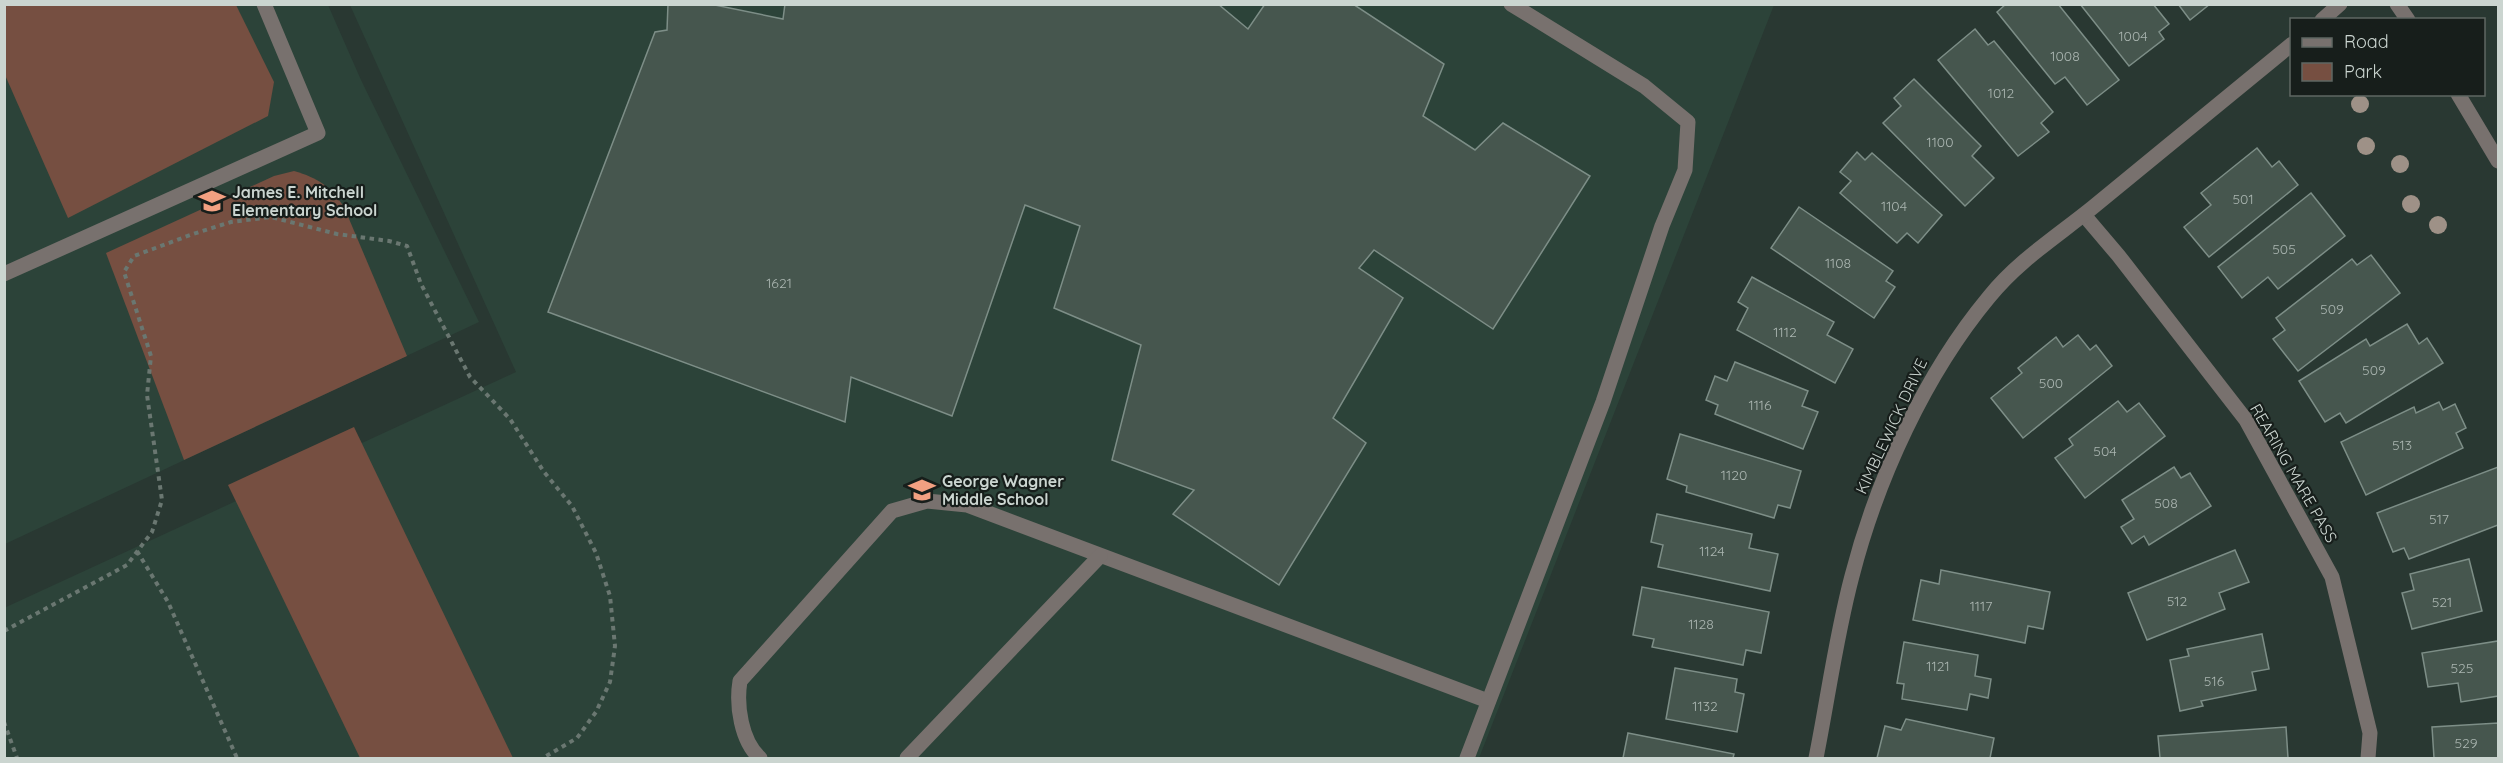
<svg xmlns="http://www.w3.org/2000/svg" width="2503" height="763" font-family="Quicksand,sans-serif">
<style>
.built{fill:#2c4339}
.green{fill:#764f41}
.building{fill:#46564e;stroke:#7d8e87;stroke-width:1.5}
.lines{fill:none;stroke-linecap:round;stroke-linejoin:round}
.path{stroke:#6a7771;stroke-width:4;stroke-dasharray:4.5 4.5;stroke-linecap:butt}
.minor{stroke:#78716e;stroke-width:15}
.tree{fill:#9e9187}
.labels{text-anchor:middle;stroke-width:4.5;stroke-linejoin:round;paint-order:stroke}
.number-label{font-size:14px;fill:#aab5b0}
.poi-label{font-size:16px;font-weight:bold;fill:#cbd5d0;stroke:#171e1b;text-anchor:start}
.street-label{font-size:16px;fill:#cbd5d0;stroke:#171e1b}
</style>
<rect width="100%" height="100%" fill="#293832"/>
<!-- built -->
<g class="built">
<polygon points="4,5 328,5 361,80 479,322 5,544"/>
<polygon points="350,5 1774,5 1479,758 5,758 4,608 516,372"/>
</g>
<!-- green -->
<g class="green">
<polygon points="4,5 236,5 274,82 268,116 68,218 5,75"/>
<path d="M 294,171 C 318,178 330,186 344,207 L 407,356 L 184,460 L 106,253 L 274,176 Z"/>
<polygon points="354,427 513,758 360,758 228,485"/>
</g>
<!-- building -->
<g class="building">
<polygon points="668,4 710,4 783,19 785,4 1218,4 1248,29 1265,4 1353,4 1444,64 1423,116 1475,150 1503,123 1590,176 1493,329 1374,250 1359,268 1403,298 1333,418 1366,443 1279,585 1173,514 1194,490 1112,460 1141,345 1054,308 1080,226 1025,205 952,416 851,377 845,422 548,312 655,32 667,30"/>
<polygon points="2006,4 2058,4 2119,80 2087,105 2065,77 2055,84 1997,12"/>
<polygon points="2080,4 2153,4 2169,24 2159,32 2164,39 2129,66"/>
<polygon points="2178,4 2210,4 2190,20"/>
<polygon points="1975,29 1988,45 1994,41 2053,112 2041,123 2049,132 2018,156 1938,60"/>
<polygon points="1914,79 1981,146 1972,156 1994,178 1965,206 1883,123 1901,106 1894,98"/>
<polygon points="2257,148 2272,167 2279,161 2298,185 2209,257 2184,227 2211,205 2201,193"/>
<polygon points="1857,152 1865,160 1872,153 1942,215 1918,243 1907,233 1897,243 1840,193 1851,181 1840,172"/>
<polygon points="2311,193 2345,236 2278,289 2268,277 2242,298 2218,267"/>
<polygon points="1799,207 1893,271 1886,281 1895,287 1874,318 1771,248"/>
<polygon points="2371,255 2400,293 2298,371 2273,339 2285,330 2276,318 2352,259 2357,265"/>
<polygon points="1752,277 1834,322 1827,335 1853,349 1835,383 1737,330 1748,308 1738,302"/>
<polygon points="2407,324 2419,344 2427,338 2443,363 2346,423 2340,413 2325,422 2299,381 2366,339 2370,346"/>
<polygon points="2078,335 2090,350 2096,345 2112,366 2023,438 1991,398 2022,373 2018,368 2056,337 2063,347"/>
<polygon points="1735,362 1808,391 1802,406 1818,412 1803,449 1715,414 1718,405 1706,400 1715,376 1727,381"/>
<polygon points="2118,401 2127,412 2139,403 2165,436 2085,498 2055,458 2073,445 2069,439"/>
<polygon points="2439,402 2443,410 2455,404 2466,428 2456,433 2463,448 2366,495 2341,442 2414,407 2416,413"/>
<polygon points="1680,434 1801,471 1790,508 1778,505 1774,518 1686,492 1687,486 1667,479"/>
<polygon points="2174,467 2181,478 2190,473 2211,506 2149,545 2144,536 2132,544 2121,527 2134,519 2122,500"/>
<polygon points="2498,467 2498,525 2409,559 2404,548 2393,552 2377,513"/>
<polygon points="1657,514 1752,534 1749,548 1778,554 1770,591 1658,567 1663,545 1651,542"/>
<polygon points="2235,550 2249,582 2219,593 2225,609 2147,640 2128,593"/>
<polygon points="2469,559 2482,611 2412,629 2402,593 2414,590 2410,574"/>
<polygon points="1941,570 2050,592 2043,629 2028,626 2025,643 1913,620 1921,580 1939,584"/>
<polygon points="1642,587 1769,612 1761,653 1746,650 1743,665 1652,647 1654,639 1633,635"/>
<polygon points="2262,634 2269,669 2252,672 2256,690 2201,701 2203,706 2180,711 2170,660 2189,656 2187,649"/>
<polygon points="2498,641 2498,696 2461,702 2458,683 2428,687 2422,653"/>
<polygon points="1904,642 1978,655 1975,676 1991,679 1988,698 1970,694 1967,710 1902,699 1904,684 1897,683"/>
<polygon points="1675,668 1737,679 1735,692 1744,694 1737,732 1666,719"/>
<polygon points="1906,719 1994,738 1990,758 1877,758 1885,726 1901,730"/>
<polygon points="2498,723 2498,758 2434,758 2432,727"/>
<polygon points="2286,727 2288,758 2160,758 2158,736"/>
<polygon points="1628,733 1734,754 1733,758 1623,758"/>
</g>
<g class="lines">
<!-- path -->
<g class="path">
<polyline points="137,551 168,602 237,758"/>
<polyline points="4,631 127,565 152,532 162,500 147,395 151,356 124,272 134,256 193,234 231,222 271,217 337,234 389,241 407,246 421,284 470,377 510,419 544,472 572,506 596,553 610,596 615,646 610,682 596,712 577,738 543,758"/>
<polyline points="4,722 17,758"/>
</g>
<!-- minor -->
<g class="minor">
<polyline points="2397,4 2408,20"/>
<polyline points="2322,20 2340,4"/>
<polyline points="2458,94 2498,161"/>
<polyline points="2084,215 2118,255 2246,420 2332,577 2370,733 2368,758"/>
<polyline points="4,274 318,133 264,4"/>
<path d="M 760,758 C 741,741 736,705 740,681 L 892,511 L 927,501 L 967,505 L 1488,701"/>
<polyline points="907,758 1100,556"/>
<polyline points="1467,758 1603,402 1662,226 1685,170 1688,122 1644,86 1511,4"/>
<path d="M 1816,758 C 1828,698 1836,636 1852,576 C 1877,479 1925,374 1989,297 C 2018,261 2056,237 2092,208 C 2158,154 2225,99 2292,44"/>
</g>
</g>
<!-- trees -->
<g class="tree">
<circle cx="2360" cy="104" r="9"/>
<circle cx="2366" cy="146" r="9"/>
<circle cx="2400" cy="164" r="9"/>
<circle cx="2411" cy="204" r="9"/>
<circle cx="2438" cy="225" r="9"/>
</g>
<!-- icons -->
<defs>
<symbol id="school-bare" viewBox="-9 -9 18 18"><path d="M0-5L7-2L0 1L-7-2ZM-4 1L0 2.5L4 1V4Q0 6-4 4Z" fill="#f2a081" stroke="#171e1b" stroke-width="2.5" paint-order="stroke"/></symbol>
</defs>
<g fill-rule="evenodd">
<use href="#school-bare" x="193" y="182" width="38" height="38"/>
<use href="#school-bare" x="903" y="471" width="38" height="38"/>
</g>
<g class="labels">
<!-- number labels -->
<g class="number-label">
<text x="2133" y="41">1004</text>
<text x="2065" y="61">1008</text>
<text x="2001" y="98">1012</text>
<text x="1940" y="147">1100</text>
<text x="2243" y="204">501</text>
<text x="1894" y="211">1104</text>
<text x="2284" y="254">505</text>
<text x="1838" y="268">1108</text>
<text x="779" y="288">1621</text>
<text x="2332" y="314">509</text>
<text x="1785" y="337">1112</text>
<text x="2374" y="375">509</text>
<text x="2051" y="388">500</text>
<text x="1760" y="410">1116</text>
<text x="2402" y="450">513</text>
<text x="2105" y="456">504</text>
<text x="1734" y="480">1120</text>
<text x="2166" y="508">508</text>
<text x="2439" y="524">517</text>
<text x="1712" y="556">1124</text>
<text x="2177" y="606">512</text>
<text x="2442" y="607">521</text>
<text x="1981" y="611">1117</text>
<text x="1701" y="629">1128</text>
<text x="1938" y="671">1121</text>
<text x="2462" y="673">525</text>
<text x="2214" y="686">516</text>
<text x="1705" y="711">1132</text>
<text x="2466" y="748">529</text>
</g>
<!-- poi labels -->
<g class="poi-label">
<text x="232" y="198">James E. Mitchell<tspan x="232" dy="18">Elementary School</tspan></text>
<text x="942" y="487">George Wagner<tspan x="942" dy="18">Middle School</tspan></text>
</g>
<!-- street labels -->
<g class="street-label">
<text transform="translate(1891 426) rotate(-65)" y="6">KIMBLEWICK DRIVE</text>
<text transform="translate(2294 473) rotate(60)" y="6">REARING MARE PASS</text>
</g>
</g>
<!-- border -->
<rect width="2503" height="763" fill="none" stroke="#cbd5d0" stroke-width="12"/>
<!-- legend -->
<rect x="2290" y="18" width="195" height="78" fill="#171e1b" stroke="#5f6763" stroke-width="1.5"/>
<rect x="2302" y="38" width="30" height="9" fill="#78716e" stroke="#5f6763" stroke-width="1.5"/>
<text x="2344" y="48" font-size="18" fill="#cbd5d0">Road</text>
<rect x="2302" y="63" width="30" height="18" fill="#764f41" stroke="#5f6763" stroke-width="1.5"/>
<text x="2344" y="78" font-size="18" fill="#cbd5d0">Park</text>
</svg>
